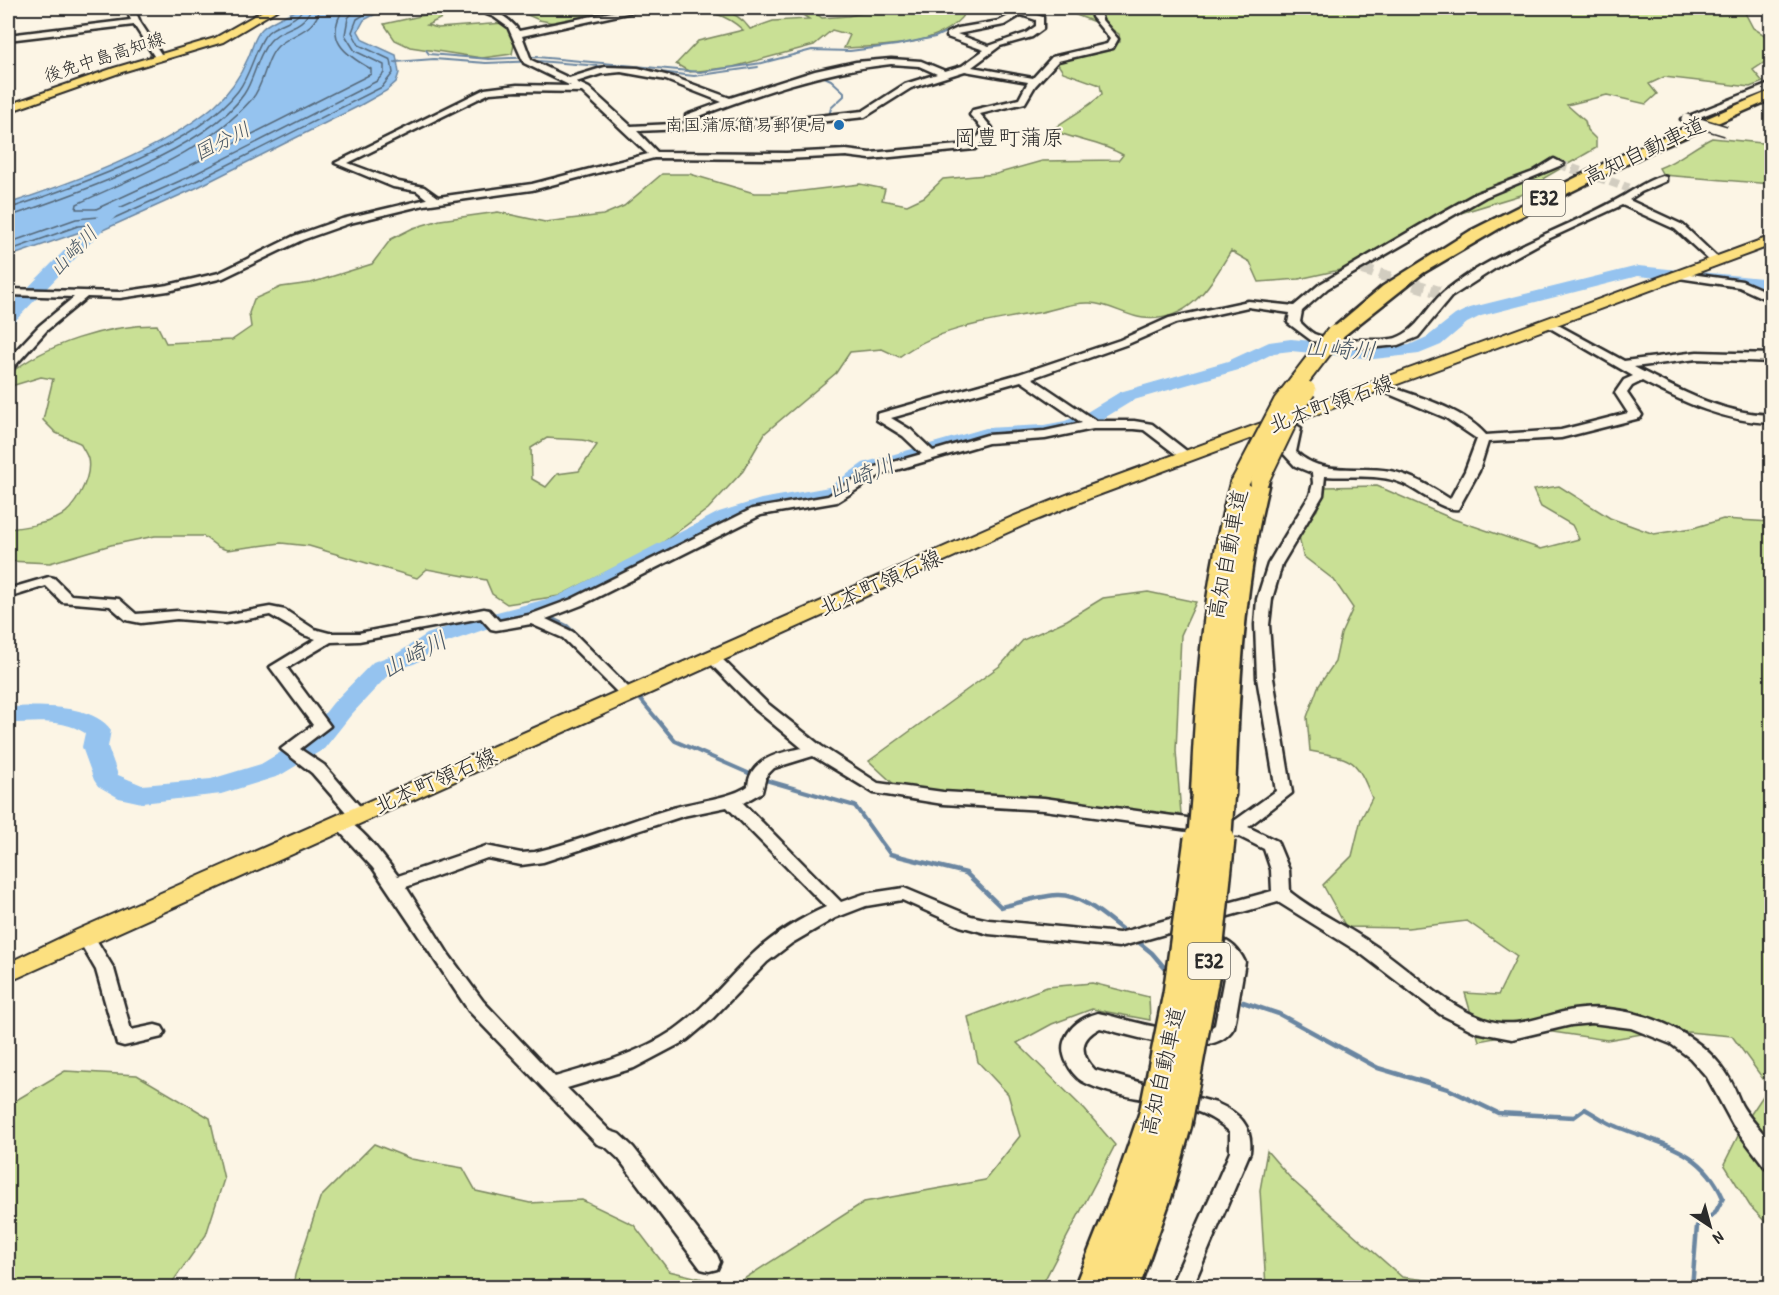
<svg xmlns="http://www.w3.org/2000/svg" width="1779" height="1295" font-family="'Patrick Hand','Klee One',sans-serif">
<style>
.green{fill:#c9e095;stroke:#7a8660;stroke-width:1.5;fill-rule:evenodd}
.water{fill:#95c3ef;stroke:#6b86a1;stroke-width:1.5}
.lines{fill:none;stroke-linecap:round;stroke-linejoin:round}
.shore{stroke:#556879;stroke-width:1.5}
.stream-far2{stroke:#6b86a1;stroke-width:2}
.stream-far1{stroke:#6b86a1;stroke-width:4}
.stream{stroke:#6b86a1;stroke-width:4.5}
.river{fill:#95c3ef;fill-rule:evenodd}
.minor-tunnel-far1{stroke:#d2cdc0;stroke-width:9;stroke-dasharray:9 4.5;stroke-linecap:butt}
.minor-tunnel{stroke:#d2cdc0;stroke-width:12;stroke-dasharray:12 6;stroke-linecap:butt}
.minor-casing{stroke:#2b2b2b;stroke-width:5}
.major-casing{stroke:#2b2b2b;stroke-width:4}
.highway-casing{stroke:#2b2b2b;stroke-width:5}
.minor{fill:#fcf5e5;fill-rule:evenodd}
.major{fill:#fce080;fill-rule:evenodd}
.highway{fill:#fce080;fill-rule:evenodd}
.minor-bridge-casing{stroke:#2b2b2b;stroke-width:12;stroke-linecap:butt}
.highway-bridge-far2-casing{stroke:#2b2b2b;stroke-width:21;stroke-linecap:butt}
.highway-bridge-far1-casing{stroke:#2b2b2b;stroke-width:27;stroke-linecap:butt}
.highway-bridge-casing{stroke:#2b2b2b;stroke-width:34;stroke-linecap:butt}
.minor-bridge{stroke:#fcf5e5;stroke-width:9}
.highway-bridge-far2{stroke:#fce080;stroke-width:17}
.highway-bridge-far1{stroke:#fce080;stroke-width:22}
.highway-bridge{stroke:#fce080;stroke-width:29}
.poi-dot{fill:#1f6fb2;stroke:#fcf5e5;stroke-width:2}
.labels{text-anchor:middle;stroke-width:4.5;stroke-linejoin:round;paint-order:stroke}
.far-street-label{font-size:18px;fill:#2b2b2b;stroke:#fcf5e5}
.far-poi-label{font-size:18px;fill:#2b2b2b;stroke:#fcf5e5;text-anchor:end}
.far-water-label{font-size:20px;font-style:italic;fill:#4b5966;stroke:#fcf5e5}
.shield{fill:#fcf5e5;stroke:#6a6863;stroke-width:1.5}
.shield-label{font-size:21px;font-weight:bold;fill:#2b2b2b}
.far-quarter-label{font-size:22px;fill:#2b2b2b;stroke:#fcf5e5}
.street-label{font-size:22px;fill:#2b2b2b;stroke:#fcf5e5}
.water-label{font-size:24px;font-style:italic;fill:#4b5966;stroke:#fcf5e5}
</style>
<rect width="100%" height="100%" fill="#fcf5e5"/>
<filter id="ink" filterUnits="userSpaceOnUse"><feTurbulence type="fractalNoise" baseFrequency=".0167" numOctaves="2"/><feDisplacementMap in="SourceGraphic" scale="12" xChannelSelector="R" yChannelSelector="G"/><feConvolveMatrix kernelMatrix="1 2 1 2 8 2 1 2 1" color-interpolation-filters="sRGB"/></filter>
<g filter="url(#ink)">
<!-- green -->
<g class="green">
<polygon points="512,8 630,8 560,24 539,20"/>
<path d="M 683,8 C 709,7 734,6 750,29 L 773,21 L 809,19 L 792,8 L 809,8 L 822,18 L 848,16 L 887,8 L 968,8 C 947,47 883,46 844,48 L 850,35 L 832,30 L 814,45 L 733,67 L 690,72 L 676,64 L 698,41 L 743,30 C 726,14 707,10 683,8 Z"/>
<path d="M 1065,8 L 1762,8 L 1743,9 L 1753,28 L 1771,39 L 1771,58 L 1753,70 L 1763,82 L 1750,87 L 1664,77 L 1649,84 L 1657,94 L 1646,104 L 1607,95 L 1567,105 L 1585,121 L 1587,130 L 1596,139 L 1596,148 L 1544,178 L 1540,189 L 1418,226 L 1353,267 L 1299,279 L 1259,282 L 1250,262 L 1231,251 C 1210,285 1190,323 1143,318 C 1126,316 1110,304 1090,303 C 1071,302 1055,310 1037,313 C 990,321 937,328 899,357 L 882,349 L 850,352 L 836,373 L 765,433 L 743,471 L 708,509 L 658,546 L 559,596 L 507,604 L 492,594 L 486,580 L 427,569 L 417,578 L 309,546 L 281,543 L 227,550 L 218,547 L 203,536 L 155,536 L 111,545 L 50,563 L 8,561 L 8,529 C 25,527 41,525 57,518 C 74,511 92,478 88,459 C 87,454 82,448 80,443 L 56,433 L 43,420 L 53,379 L 41,377 L 8,387 L 8,375 C 46,344 107,325 157,325 L 166,343 L 232,340 L 251,327 L 249,313 L 254,299 L 281,287 L 311,283 L 372,264 L 391,239 L 413,228 L 440,220 L 498,212 L 545,222 L 603,215 L 624,206 L 662,174 L 690,174 L 754,193 L 786,193 L 860,184 L 885,189 L 882,200 L 907,205 L 924,197 L 943,179 L 996,174 L 1042,161 L 1119,160 L 1123,155 C 1102,142 1074,140 1052,130 C 1068,117 1087,109 1102,94 L 1100,85 L 1063,72 L 1057,63 L 1066,56 L 1120,42 L 1119,34 C 1103,23 1083,19 1065,10 ZM 547,438 C 563,440 584,437 597,445 L 579,471 L 557,474 L 546,487 L 532,479 L 531,448 Z"/>
<polygon points="443,11 450,14 427,25 438,28 504,23 515,40 512,54 482,58 410,47 395,40 384,24"/>
<path d="M 1712,138 L 1771,144 L 1771,184 L 1663,175 L 1659,168 C 1679,161 1693,147 1712,138 Z"/>
<path d="M 1377,486 L 1453,519 L 1541,549 L 1579,539 L 1572,525 L 1541,507 L 1533,490 L 1559,486 L 1610,518 L 1654,534 L 1693,528 L 1723,519 L 1771,522 L 1771,1228 L 1750,1206 L 1724,1164 L 1743,1126 L 1769,1087 L 1732,1036 L 1665,1030 L 1607,1040 L 1539,1030 L 1479,1041 L 1465,993 L 1498,995 L 1517,956 L 1467,921 L 1408,928 L 1346,927 L 1323,885 L 1352,856 L 1361,819 L 1372,798 C 1355,756 1353,759 1310,751 L 1307,717 L 1318,687 L 1335,662 L 1341,634 L 1353,608 L 1334,580 L 1303,556 L 1298,531 L 1317,510 L 1325,487 Z"/>
<polygon points="1148,592 1196,602 1181,635 1176,751 1181,814 1124,817 897,787 869,761 1001,665 1023,640 1067,620 1103,598"/>
<polygon points="1092,983 1149,997 1150,1020 1092,1009 1052,1024 1017,1043 1085,1110 1115,1145 1041,1287 293,1287 295,1275 320,1198 374,1144 411,1159 463,1168 476,1191 530,1203 582,1200 634,1225 669,1271 733,1286 864,1202 985,1180 1020,1136 1008,1094 978,1062 968,1017 1047,987"/>
<polygon points="65,1071 137,1075 210,1118 224,1179 206,1235 169,1287 8,1287 8,1105"/>
<polygon points="1267,1151 1292,1180 1402,1277 1476,1286 1635,1287 1266,1287 1260,1190"/>
</g>
<!-- water -->
<path class="water" d="M 302,8 L 387,8 L 364,20 L 358,31 L 363,40 L 396,55 L 399,73 L 396,82 L 386,91 L 359,106 L 196,188 L 103,230 L 80,232 L 8,257 L 8,204 C 73,182 161,151 214,106 C 230,92 240,77 248,58 C 253,48 253,38 262,29 C 272,20 289,14 302,8 Z"/>
<g class="lines">
<!-- shore -->
<g class="shore">
<path d="M 320,8 C 315,32 294,32 278,46 C 265,59 264,85 252,99 C 206,151 139,175 77,204 L 76,209 L 96,209 L 187,167 L 371,74 L 371,69 C 344,54 324,39 344,8"/>
<path d="M 8,209 C 73,187 196,146 238,91 C 250,75 254,53 264,37 C 272,23 296,24 303,8"/>
<path d="M 8,217 C 70,196 208,149 244,94 C 255,78 257,55 270,41 C 283,25 302,31 311,8"/>
<polyline points="8,243 76,219 99,217 191,176 377,81 384,73 384,65 355,51 345,35 348,18 357,8"/>
<polyline points="8,251 78,226 101,224 194,182 382,87 393,73 391,60 359,45 352,32 357,19 375,8"/>
</g>
<!-- stream-far2 -->
<g class="stream-far2">
<polyline points="993,22 1022,8"/>
<polyline points="426,50 429,54 489,59 537,57 700,72 762,63 812,50 850,51 897,45 935,37 954,28 974,25"/>
<polyline points="395,62 434,59 486,63 538,61 612,67"/>
<polyline points="643,70 694,76 758,67"/>
<polyline points="820,75 831,80 844,92 844,96 831,108 829,116"/>
<polyline points="833,121 835,123"/>
</g>
<!-- stream-far1 -->
<g class="stream-far1">
<polyline points="536,611 567,626 631,689"/>
<polyline points="636,694 675,741 755,776"/>
<polyline points="762,779 855,806 880,841"/>
</g>
<!-- stream -->
<g class="stream">
<path d="M 879,839 L 890,854 L 966,873 L 1001,907 C 1019,903 1039,896 1057,895 C 1083,894 1109,920 1128,934"/>
<polyline points="1136,940 1152,953 1169,973"/>
<path d="M 1243,1002 L 1279,1014 L 1378,1068 L 1448,1089 L 1498,1113 L 1574,1117 L 1585,1109 C 1596,1115 1606,1123 1618,1127 C 1663,1145 1702,1149 1723,1198 L 1715,1213 L 1697,1226 L 1692,1288"/>
</g>
<!-- river -->
<g class="river">
<polygon points="114,204 122,209 120,212 14,322 8,323 8,308 108,206"/>
<path d="M 1638,266 L 1772,279 L 1772,289 L 1638,276 L 1481,316 L 1467,323 L 1441,345 L 1419,354 L 1374,359 L 1291,351 L 1274,353 L 1242,369 L 1134,400 L 1101,420 L 1077,430 L 1044,437 L 987,440 L 877,471 L 844,497 L 765,511 L 735,522 L 574,606 L 486,629 L 443,644 L 416,663 L 391,672 L 351,715 L 324,749 L 279,776 L 221,794 L 142,803 L 119,798 L 98,786 L 94,780 L 82,747 L 85,733 C 62,718 34,723 8,723 L 8,707 C 36,706 93,703 111,730 L 108,747 L 118,775 L 142,785 L 211,779 L 261,764 L 306,737 L 333,703 L 373,662 L 398,653 L 427,634 L 470,619 L 558,596 L 719,512 L 761,499 L 829,487 L 863,463 L 986,428 L 1044,425 L 1065,421 L 1087,412 L 1120,392 L 1228,361 L 1269,342 L 1291,339 L 1374,347 L 1409,345 L 1427,337 L 1455,315 L 1469,308 Z"/>
</g>
<!-- minor-tunnel-far1 -->
<polyline class="minor-tunnel-far1" points="1559,164 1629,188"/>
<!-- minor-tunnel -->
<polyline class="minor-tunnel" points="1362,269 1439,292"/>
<defs>
<g id="minor">
<polygon points="126,8 134,8 140,22 163,57 162,59 156,59 134,25 8,40 8,35 131,20"/>
<path d="M 471,8 C 490,6 508,16 519,31 L 632,8 L 645,8 L 641,10 L 522,36 L 531,60 L 569,78 L 605,67 L 638,68 L 673,77 L 730,98 L 815,71 L 856,62 L 891,59 L 921,61 L 945,71 L 962,66 L 984,50 L 947,37 L 947,33 L 958,28 L 999,21 L 1020,10 L 1043,17 L 1043,29 L 1032,37 L 1000,46 L 972,67 L 1033,78 L 1052,57 L 1107,44 L 1110,39 L 1092,17 L 1091,8 L 1099,8 L 1102,20 L 1118,39 L 1113,48 L 1058,61 L 1035,86 L 1025,103 L 980,114 L 992,128 L 987,138 L 975,149 L 870,159 L 846,156 L 786,159 L 654,158 L 532,190 L 424,205 L 350,223 L 302,240 L 223,278 L 168,291 L 120,298 L 87,297 L 47,330 L 12,369 L 8,369 L 8,359 L 39,326 L 74,297 L 8,295 L 8,289 L 120,292 L 168,285 L 219,273 L 294,236 L 342,219 L 427,199 L 417,191 L 393,187 L 335,163 L 485,89 L 517,85 L 571,86 L 524,63 L 508,27 L 494,17 ZM 1021,15 L 1036,20 L 1036,26 L 1026,33 L 989,46 L 957,34 L 1004,25 ZM 891,64 L 919,66 L 937,74 L 905,84 L 863,111 L 800,118 L 709,122 L 697,117 C 760,93 823,71 891,64 ZM 965,71 L 1028,82 L 1019,99 L 973,110 L 970,115 L 982,128 L 980,135 L 969,144 L 870,153 L 846,150 L 786,153 L 657,152 L 637,131 L 800,124 L 865,117 L 911,88 ZM 621,72 L 666,80 L 722,102 L 686,115 L 686,119 L 695,123 L 631,126 L 589,88 L 576,82 L 601,74 ZM 517,91 L 582,92 L 648,154 L 532,184 L 438,197 L 424,187 L 399,182 L 348,163 L 490,93 Z"/>
<polygon points="1772,83 1772,89 1689,121 1681,119"/>
<path d="M 1554,159 L 1564,164 L 1485,197 L 1328,288 L 1302,311 L 1300,322 C 1304,326 1309,331 1314,334 C 1324,339 1384,342 1396,338 C 1419,330 1426,307 1444,292 C 1496,250 1561,231 1618,199 C 1633,191 1645,181 1662,176 L 1666,177 L 1666,181 L 1641,192 L 1629,200 L 1683,225 L 1720,260 L 1711,262 L 1675,229 L 1622,205 L 1546,240 L 1502,264 L 1451,297 L 1418,337 L 1398,345 L 1368,348 L 1312,341 L 1288,323 L 1290,313 L 1248,307 L 1176,323 L 1128,344 L 1032,378 L 1096,421 L 1134,421 L 1152,424 L 1193,456 L 1187,460 L 1182,459 L 1144,430 L 1134,429 L 1093,429 L 1045,439 L 988,443 L 882,474 L 837,502 L 761,515 L 582,605 L 546,619 L 573,632 L 635,694 L 632,697 L 622,697 L 563,638 L 531,624 L 496,630 L 491,629 L 481,618 L 359,641 L 331,642 L 287,668 L 330,726 L 300,749 L 324,765 L 364,811 L 366,815 L 364,819 L 352,819 L 312,773 L 281,749 L 313,725 L 270,667 L 316,639 L 304,635 L 270,615 L 225,623 L 177,619 L 141,623 L 126,620 L 110,606 L 62,602 L 46,586 L 8,598 L 8,589 L 49,577 L 54,578 L 71,595 L 119,599 L 136,614 L 177,611 L 225,615 L 270,607 L 285,610 L 314,629 L 329,633 L 359,633 L 484,609 L 489,610 L 499,621 L 529,615 L 572,599 L 752,509 L 828,496 L 872,468 L 922,454 L 903,436 L 877,420 L 877,414 L 1019,374 L 1120,340 L 1169,318 L 1248,301 L 1294,306 L 1320,284 L 1436,216 L 1477,193 L 1533,172 ZM 1021,381 L 1082,423 L 1045,431 L 987,435 L 933,451 L 911,430 L 891,418 Z"/>
<polygon points="1676,272 1742,281 1772,294 1772,302 1739,287 1672,277 1672,273"/>
<path d="M 1549,320 L 1624,361 L 1697,352 L 1772,354 L 1772,362 L 1697,359 L 1634,367 C 1677,389 1721,414 1772,415 L 1772,423 C 1725,422 1683,402 1642,381 L 1632,386 L 1627,393 L 1642,415 L 1640,418 L 1561,438 L 1488,442 L 1479,471 L 1458,509 C 1445,512 1417,490 1404,484 C 1379,473 1351,478 1325,476 L 1323,495 L 1282,564 L 1272,599 L 1269,625 L 1273,678 L 1292,793 L 1248,827 L 1277,841 L 1289,870 L 1290,892 C 1315,912 1345,925 1371,943 C 1409,967 1441,1004 1484,1019 C 1516,1031 1542,1015 1573,1010 C 1624,1002 1689,1025 1721,1066 C 1730,1077 1735,1089 1740,1102 C 1746,1116 1768,1136 1772,1146 C 1773,1153 1772,1163 1772,1169 L 1765,1167 L 1733,1125 L 1707,1077 L 1690,1058 L 1671,1044 L 1631,1028 L 1592,1023 L 1571,1025 L 1512,1039 L 1476,1032 L 1440,1014 L 1360,953 L 1278,902 L 1119,947 L 989,934 L 960,926 L 902,900 L 866,906 L 835,918 L 792,943 L 767,962 L 713,1018 L 687,1040 L 634,1068 L 567,1088 L 610,1131 L 619,1134 L 633,1147 L 717,1255 L 720,1262 L 717,1269 L 709,1271 L 701,1269 L 619,1159 L 606,1147 L 597,1144 L 469,1011 L 373,868 L 331,822 L 333,818 C 352,812 387,861 398,876 L 486,846 L 521,853 L 535,852 C 582,841 627,821 673,808 C 695,801 732,798 748,786 C 750,758 780,753 802,748 L 755,709 L 707,660 L 704,657 L 712,652 L 717,654 L 767,703 L 821,746 L 878,783 L 943,792 L 1044,798 L 1230,824 L 1276,791 L 1257,678 L 1255,625 L 1257,599 L 1268,564 L 1310,495 L 1313,483 L 1312,473 L 1295,466 L 1283,453 L 1288,429 L 1278,421 L 1284,417 L 1301,428 L 1296,452 C 1323,477 1357,465 1390,471 C 1412,475 1431,487 1450,499 L 1465,471 L 1477,439 L 1446,418 L 1370,386 L 1376,382 L 1380,383 C 1414,396 1462,407 1486,435 L 1561,430 L 1628,413 L 1615,393 L 1624,380 L 1633,376 L 1545,325 L 1545,321 ZM 813,756 L 874,793 L 943,804 L 1044,810 L 1240,837 L 1264,849 L 1271,870 L 1272,891 L 1119,933 L 989,920 L 971,916 L 904,888 L 864,894 L 841,902 L 743,803 L 762,792 L 766,776 L 774,768 ZM 727,807 L 826,907 C 801,918 773,935 753,954 C 727,979 704,1009 674,1030 C 638,1054 596,1065 555,1077 L 483,1001 L 449,955 L 406,887 L 487,858 L 521,865 L 543,862 L 683,816 Z"/>
<polygon points="85,929 91,931 114,969 131,1030 155,1025 162,1027 165,1032 162,1037 124,1046 117,1044 96,970 76,936 79,931"/>
<path d="M 1206,934 C 1225,938 1237,945 1245,962 L 1234,1027 C 1213,1065 1133,1035 1100,1028 C 1079,1039 1079,1053 1095,1070 L 1216,1103 C 1239,1113 1253,1125 1250,1152 L 1192,1288 L 1170,1288 L 1230,1152 L 1230,1132 C 1192,1094 1127,1106 1082,1081 C 1071,1074 1060,1055 1064,1042 C 1069,1026 1083,1017 1098,1013 C 1124,1018 1195,1043 1215,1025 L 1227,962 L 1218,952 L 1200,946 L 1197,941 L 1200,936 Z"/>
</g>
<g id="major">
<polygon points="268,8 280,8 223,42 122,72 8,112 8,105 114,68 215,38"/>
<polygon points="1764,8 1772,8 1772,13"/>
<polygon points="1772,236 1772,245 1093,497 1024,525 8,982 8,963 77,930 1012,517 1081,489"/>
</g>
<g id="highway">
<polygon points="1772,90 1772,99 1649,153 1512,221 1423,273 1341,338 1329,338 1326,334 1383,286 1470,231 1613,159"/>
<path d="M 1241,475 L 1250,480 L 1259,476 L 1266,478 L 1269,482 C 1243,585 1239,690 1235,796 L 1232,802 L 1223,804 L 1212,798 L 1203,801 L 1194,799 L 1191,793 C 1196,687 1203,584 1231,481 L 1234,477 Z"/>
<polygon points="1154,1102 1165,1105 1169,1114 1177,1111 1188,1114 1192,1123 1171,1198 1139,1288 1074,1288 1113,1190 1139,1114 1143,1105"/>
</g>
</defs>
<!-- minor casing -->
<use href="#minor" class="minor-casing"/>
<!-- major casing -->
<use href="#major" class="major-casing"/>
<!-- highway casing -->
<use href="#highway" class="highway-casing"/>
<!-- minor -->
<use href="#minor" class="minor"/>
<!-- major -->
<use href="#major" class="major"/>
<!-- highway -->
<use href="#highway" class="highway"/>
<defs>
<polyline id="minor-bridge" points="1686,119 1726,131"/>
<g id="highway-bridge-far2">
<polyline points="1241,481 1282,403 1335,334"/>
<polyline points="1259,482 1295,407 1307,390"/>
</g>
<g id="highway-bridge-far1">
<polyline points="1199,841 1203,793"/>
<polyline points="1220,841 1223,796"/>
</g>
<g id="highway-bridge">
<polyline points="1154,1114 1178,994 1199,839"/>
<polyline points="1177,1123 1207,961 1220,839"/>
</g>
</defs>
<!-- minor-bridge casing -->
<use href="#minor-bridge" class="minor-bridge-casing"/>
<!-- highway-bridge-far2 casing -->
<use href="#highway-bridge-far2" class="highway-bridge-far2-casing"/>
<!-- highway-bridge-far1 casing -->
<use href="#highway-bridge-far1" class="highway-bridge-far1-casing"/>
<!-- highway-bridge casing -->
<use href="#highway-bridge" class="highway-bridge-casing"/>
<!-- minor-bridge -->
<use href="#minor-bridge" class="minor-bridge"/>
<!-- highway-bridge-far2 -->
<use href="#highway-bridge-far2" class="highway-bridge-far2"/>
<!-- highway-bridge-far1 -->
<use href="#highway-bridge-far1" class="highway-bridge-far1"/>
<!-- highway-bridge -->
<use href="#highway-bridge" class="highway-bridge"/>
</g>
</g>
<!-- markers -->
<circle class="poi-dot" cx="839" cy="125" r="6"/>
<g class="labels">
<!-- far-street labels -->
<g class="far-street-label">
<text transform="translate(104 57) rotate(-18)" y="6">後免中島高知線</text>
</g>
<!-- far-poi labels -->
<g class="far-poi-label">
<text x="827" y="131">南国蒲原簡易郵便局</text>
</g>
<!-- far-water labels -->
<g class="far-water-label">
<text transform="translate(222 141) rotate(-27)" y="7">国分川</text>
<text transform="translate(73 251) rotate(-46)" y="7">山崎川</text>
</g>
<!-- shield labels -->
<g class="shield">
<rect x="1523" y="180" width="42" height="36" rx="4.5"/>
<rect x="1188" y="943" width="42" height="36" rx="4.5"/>
</g>
<g class="shield-label">
<text x="1544" y="205">E32</text>
<text x="1209" y="968">E32</text>
</g>
<!-- far-quarter labels -->
<g class="far-quarter-label">
<text x="1009" y="145">岡豊町蒲原</text>
</g>
<!-- street labels -->
<g class="street-label">
<text transform="translate(1644 150) rotate(-25)" y="8">高知自動車道</text>
<text transform="translate(1331 403) rotate(-20)" y="8">北本町領石線</text>
<text transform="translate(1227 554) rotate(-79)" y="8">高知自動車道</text>
<text transform="translate(880 582) rotate(-24)" y="8">北本町領石線</text>
<text transform="translate(435 780) rotate(-24)" y="8">北本町領石線</text>
<text transform="translate(1162 1071) rotate(-77)" y="8">高知自動車道</text>
</g>
<!-- water labels -->
<g class="water-label">
<text transform="translate(1340 349) rotate(4)" y="8">山崎川</text>
<text transform="translate(861 477) rotate(-24)" y="8">山崎川</text>
<text transform="translate(414 655) rotate(-28)" y="8">山崎川</text>
</g>
</g>
<!-- margin -->
<rect width="1779" height="1295" fill="none" stroke="#fcf5e5" stroke-width="30"/>
<rect x="15" y="15" width="1749" height="1265" fill="none" stroke="#2b2b2b" stroke-width="2" filter="url(#ink)"/>
<!-- north arrow -->
<g transform="translate(1710 1226) rotate(144)" stroke="#fcf5e5" stroke-width="4.5" paint-order="stroke">
<path d="M0-4.5L10 22L0 15L-10 22Z" fill="#2b2b2b"/>
<text y="-9" font-size="16" font-weight="bold" text-anchor="middle" fill="#2b2b2b">N</text>
</g>
</svg>
